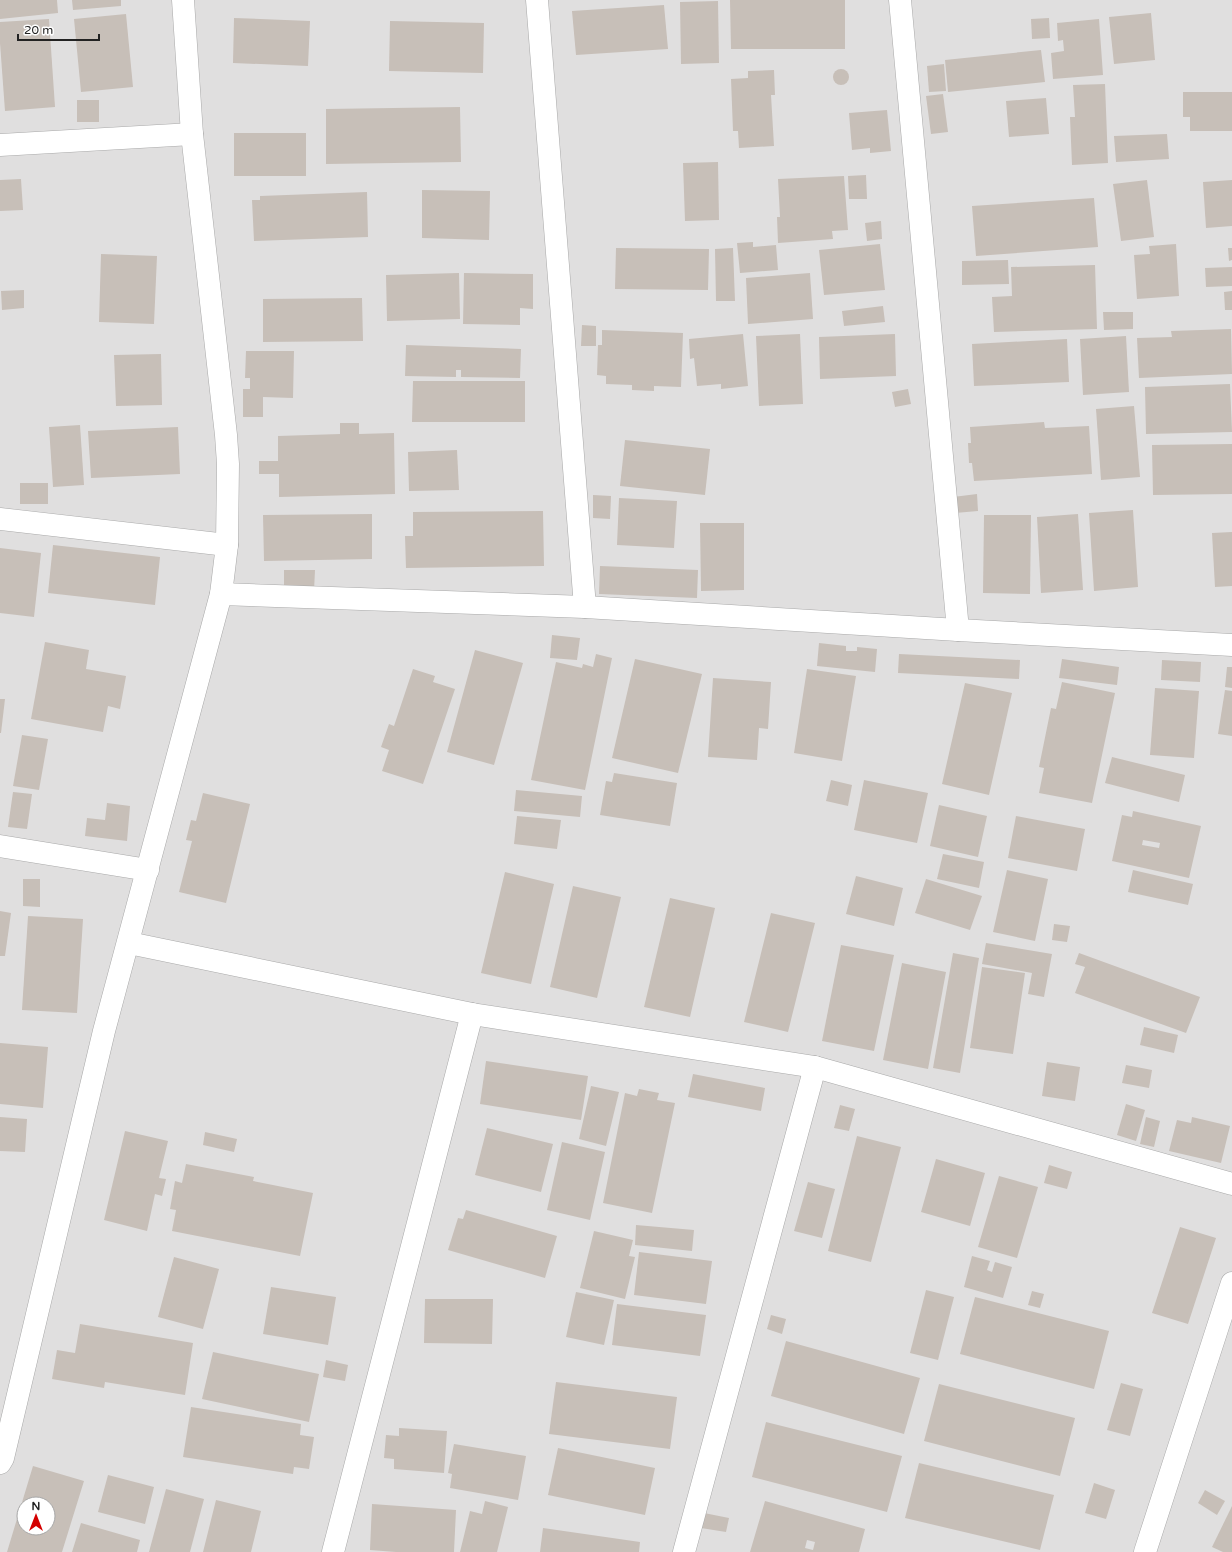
<svg xmlns="http://www.w3.org/2000/svg" width="1232" height="1552" font-family="'Varela Round',sans-serif">
<style>
.residential{fill:#e0dfdf;fill-rule:evenodd}
.building{fill:#c7bfb8;fill-rule:evenodd}
.lines{fill:none;stroke-linecap:round;stroke-linejoin:round}
.minor-casing{stroke:#a9a9a9;stroke-width:23}
.tertiary-casing{stroke:#a9a9a9;stroke-width:23}
.minor{stroke:#fff;stroke-width:22}
.tertiary{stroke:#fff;stroke-width:22}
</style>
<rect width="100%" height="100%" fill="#f2efe9"/>
<!-- residential -->
<path class="residential" d="M 0,0 L 1232,0 L 1232,1552 L 0,1552 ZM 24,1504 L 48,1504 L 48,1528 L 24,1528 Z"/>
<!-- building -->
<g class="building">
<polygon points="0,0 57,0 58,13 0,19"/>
<polygon points="72,0 121,0 121,6 73,10"/>
<polygon points="730,0 845,0 845,49 731,49"/>
<polygon points="718,1 719,63 681,64 680,2"/>
<polygon points="664,5 668,49 576,55 572,11"/>
<polygon points="1151,13 1155,60 1114,64 1109,17"/>
<polygon points="126,14 133,87 81,92 74,19"/>
<polygon points="234,18 310,21 308,66 233,63"/>
<polygon points="1049,18 1050,38 1032,39 1031,19"/>
<polygon points="49,19 55,107 5,111 0,43 0,22"/>
<polygon points="1099,19 1103,75 1053,79 1051,53 1064,51 1063,40 1058,41 1057,23"/>
<polygon points="390,21 484,23 483,73 389,71"/>
<polygon points="1041,50 1045,82 948,92 945,60"/>
<polygon points="944,64 946,91 929,92 927,66"/>
<circle cx="841" cy="77" r="8"/>
<polygon points="774,70 775,95 771,95 774,146 739,148 738,131 733,131 731,79 748,78 748,71"/>
<polygon points="1105,84 1108,163 1072,165 1070,117 1075,117 1073,85"/>
<polygon points="1183,92 1232,92 1232,131 1190,131 1190,117 1183,117"/>
<polygon points="943,94 948,132 931,134 926,96"/>
<polygon points="1046,98 1049,134 1009,137 1006,101"/>
<rect x="77" y="100" width="22" height="22"/>
<polygon points="460,107 461,162 326,164 326,109"/>
<polygon points="887,110 891,151 870,153 870,148 852,150 849,113"/>
<rect x="234" y="133" width="72" height="43"/>
<polygon points="1167,134 1169,159 1116,162 1114,136"/>
<polygon points="718,162 719,220 685,221 683,163"/>
<polygon points="866,175 867,199 849,199 848,176"/>
<polygon points="844,176 848,230 832,231 833,239 778,243 777,217 780,217 778,179"/>
<polygon points="21,179 23,210 0,211 0,180"/>
<polygon points="1147,180 1154,237 1121,241 1113,184"/>
<polygon points="1232,180 1232,226 1206,228 1203,182"/>
<polygon points="422,190 490,191 489,240 422,238"/>
<polygon points="367,192 368,237 254,241 252,200 260,200 260,196"/>
<polygon points="1094,198 1098,247 976,256 972,206"/>
<polygon points="881,221 882,239 867,241 865,223"/>
<polygon points="753,242 753,247 776,245 778,270 740,273 737,243"/>
<polygon points="880,244 885,290 824,295 819,250"/>
<polygon points="1176,244 1179,296 1137,299 1134,255 1150,254 1149,246"/>
<polygon points="616,248 709,249 708,290 615,289"/>
<polygon points="733,248 735,301 716,301 715,249"/>
<polygon points="1228,248 1232,248 1232,260 1229,261"/>
<polygon points="101,254 157,256 154,324 99,322"/>
<polygon points="1008,260 1009,284 962,285 962,261"/>
<polygon points="1095,265 1097,329 994,332 992,297 1012,296 1011,267"/>
<polygon points="1232,267 1232,286 1206,287 1205,268"/>
<polygon points="459,273 460,319 387,321 386,275"/>
<polygon points="464,273 533,274 533,309 520,308 520,325 463,324"/>
<polygon points="810,273 813,319 748,324 746,278"/>
<polygon points="24,290 24,308 2,310 1,291"/>
<polygon points="1232,291 1232,310 1225,310 1224,292"/>
<polygon points="362,298 363,341 263,342 263,299"/>
<polygon points="883,306 885,322 844,326 842,311"/>
<polygon points="1103,312 1133,312 1133,329 1104,330"/>
<polygon points="582,325 596,326 596,346 581,346"/>
<polygon points="1231,329 1232,374 1139,378 1137,338 1172,337 1171,331"/>
<polygon points="602,330 683,333 681,387 654,386 654,391 632,390 632,385 606,384 606,376 597,375 598,345 602,345"/>
<polygon points="743,334 748,386 721,389 721,384 697,386 694,358 690,359 689,339"/>
<polygon points="800,334 803,404 759,406 756,336"/>
<polygon points="895,334 896,376 820,379 819,337"/>
<polygon points="1126,336 1129,392 1083,395 1080,339"/>
<polygon points="1067,339 1069,382 974,386 972,344"/>
<polygon points="406,345 521,349 520,378 461,377 461,370 456,370 456,377 405,376"/>
<polygon points="246,351 294,351 293,398 263,397 263,417 243,417 243,389 250,389 250,378 245,378"/>
<polygon points="161,354 162,405 116,406 114,355"/>
<polygon points="413,381 525,381 525,422 412,422"/>
<polygon points="1230,384 1232,432 1146,434 1145,387"/>
<polygon points="908,389 911,404 895,407 892,392"/>
<polygon points="1134,406 1140,477 1101,480 1096,409"/>
<polygon points="1044,422 1045,428 1089,426 1092,474 974,481 972,463 969,463 968,443 971,443 970,427"/>
<polygon points="340,423 359,423 359,434 394,433 395,494 279,497 279,474 259,474 259,461 278,461 278,436 340,434"/>
<polygon points="80,425 84,485 53,487 49,427"/>
<polygon points="178,427 180,474 91,478 88,431"/>
<polygon points="625,440 710,449 705,495 620,486"/>
<polygon points="1232,444 1232,494 1153,495 1152,445"/>
<polygon points="457,450 459,490 409,491 408,452"/>
<rect x="20" y="483" width="28" height="21"/>
<polygon points="977,494 978,511 955,513 953,497"/>
<polygon points="593,495 611,496 610,519 593,518"/>
<polygon points="619,498 677,501 674,548 617,545"/>
<polygon points="1133,510 1138,587 1094,591 1089,513"/>
<polygon points="543,511 544,566 406,568 405,536 413,536 413,512"/>
<polygon points="372,514 372,559 264,561 263,515"/>
<polygon points="1078,514 1083,590 1041,593 1037,517"/>
<polygon points="984,515 1031,515 1030,594 983,593"/>
<polygon points="700,523 744,523 744,590 701,591"/>
<polygon points="1232,532 1232,586 1215,587 1212,533"/>
<polygon points="53,545 160,557 155,605 48,593"/>
<polygon points="0,548 41,553 34,617 0,613"/>
<polygon points="600,566 698,570 697,598 599,594"/>
<polygon points="284,570 315,570 314,591 284,591"/>
<polygon points="552,635 580,638 577,660 550,658"/>
<polygon points="45,642 89,650 86,669 126,676 120,709 108,706 103,732 31,719"/>
<polygon points="819,643 846,646 846,651 857,651 857,647 877,649 875,672 817,666"/>
<polygon points="475,650 523,663 494,765 447,752"/>
<polygon points="596,654 612,658 585,790 531,780 556,662 582,668 583,664 593,667"/>
<polygon points="899,654 1020,660 1019,679 898,673"/>
<polygon points="635,659 702,674 678,773 612,758"/>
<polygon points="1062,659 1119,667 1117,685 1059,678"/>
<polygon points="1162,660 1201,662 1200,682 1161,680"/>
<polygon points="1227,667 1232,667 1232,688 1225,687"/>
<polygon points="413,669 435,676 433,682 455,689 423,784 382,771 389,750 381,747 389,724 394,726"/>
<polygon points="807,669 856,676 842,761 794,753"/>
<polygon points="713,678 771,682 768,729 759,728 757,760 708,757"/>
<polygon points="1062,682 1115,693 1092,803 1039,793 1044,768 1039,767 1051,708 1056,709"/>
<polygon points="965,683 1012,693 989,795 942,784"/>
<polygon points="1155,688 1199,691 1194,758 1150,755"/>
<polygon points="1225,690 1232,691 1232,736 1218,734"/>
<polygon points="0,699 5,699 1,733 0,733"/>
<polygon points="22,735 48,739 39,790 13,786"/>
<polygon points="1112,757 1185,775 1179,802 1105,783"/>
<polygon points="614,773 677,783 670,826 600,815 606,781 612,782"/>
<polygon points="831,780 852,785 848,806 826,801"/>
<polygon points="864,780 928,793 917,843 854,830"/>
<polygon points="516,790 582,796 580,817 514,811"/>
<polygon points="13,792 32,794 27,829 8,827"/>
<polygon points="203,793 250,804 226,903 179,892 192,841 186,840 191,820 196,821"/>
<polygon points="107,803 130,806 127,841 85,836 87,818 105,820"/>
<polygon points="939,805 987,816 978,857 930,846"/>
<path d="M 1133,811 L 1201,826 L 1189,878 L 1112,861 L 1122,815 L 1132,817 ZM 1143,840 L 1160,843 L 1159,848 L 1142,845 Z"/>
<polygon points="517,816 561,820 557,849 514,844"/>
<polygon points="1016,816 1085,829 1077,871 1008,858"/>
<polygon points="943,854 984,862 979,888 937,879"/>
<polygon points="1007,870 1048,879 1035,941 993,932"/>
<polygon points="1133,870 1193,884 1188,905 1128,892"/>
<polygon points="505,872 554,884 531,984 481,973"/>
<polygon points="856,876 903,888 894,926 846,914"/>
<polygon points="23,879 40,879 40,907 23,906"/>
<polygon points="926,879 982,896 970,930 915,913"/>
<polygon points="573,886 621,897 597,998 550,987"/>
<polygon points="670,898 715,908 690,1017 644,1007"/>
<polygon points="0,911 11,913 5,956 0,956"/>
<polygon points="771,913 815,923 788,1032 744,1022"/>
<polygon points="28,916 83,919 77,1013 22,1010"/>
<polygon points="1054,924 1070,926 1067,942 1052,940"/>
<polygon points="986,943 1052,954 1044,997 1028,994 1032,973 982,964"/>
<polygon points="841,945 894,955 874,1051 822,1041"/>
<polygon points="953,953 979,958 960,1073 933,1068"/>
<polygon points="1079,953 1200,997 1186,1033 1075,993 1085,967 1075,964"/>
<polygon points="902,963 946,972 928,1069 883,1060"/>
<polygon points="982,967 1025,973 1013,1054 970,1048"/>
<polygon points="1144,1027 1178,1035 1174,1053 1140,1045"/>
<polygon points="0,1043 48,1047 43,1108 0,1104"/>
<polygon points="486,1061 588,1076 581,1120 480,1104"/>
<polygon points="1047,1062 1080,1067 1075,1101 1042,1096"/>
<polygon points="1126,1065 1152,1070 1149,1088 1122,1083"/>
<polygon points="693,1074 765,1088 761,1111 688,1097"/>
<polygon points="591,1086 619,1092 606,1146 579,1139"/>
<polygon points="639,1089 659,1093 657,1100 675,1103 652,1213 603,1203 625,1093 637,1096"/>
<polygon points="1126,1104 1145,1110 1136,1141 1117,1135"/>
<polygon points="840,1105 855,1109 849,1131 834,1128"/>
<polygon points="0,1117 27,1119 25,1152 0,1151"/>
<polygon points="1146,1117 1160,1121 1154,1147 1140,1144"/>
<polygon points="1192,1117 1230,1126 1221,1163 1169,1151 1177,1120 1191,1123"/>
<polygon points="487,1128 553,1144 541,1192 475,1175"/>
<polygon points="125,1131 168,1141 159,1178 166,1179 162,1196 155,1194 147,1231 104,1220"/>
<polygon points="205,1132 237,1139 234,1152 203,1145"/>
<polygon points="857,1136 901,1147 871,1262 828,1251"/>
<polygon points="562,1142 605,1152 590,1220 547,1210"/>
<polygon points="936,1159 985,1173 970,1226 921,1212"/>
<polygon points="186,1164 254,1177 253,1181 313,1193 300,1256 172,1231 176,1210 170,1209 175,1181 182,1183"/>
<polygon points="1049,1165 1072,1172 1067,1189 1044,1183"/>
<polygon points="999,1176 1038,1187 1017,1258 978,1247"/>
<polygon points="808,1182 835,1189 822,1238 794,1231"/>
<polygon points="466,1210 557,1236 545,1278 448,1250 458,1218 463,1219"/>
<polygon points="636,1225 694,1230 692,1251 635,1245"/>
<polygon points="1180,1227 1216,1238 1188,1324 1152,1313"/>
<polygon points="594,1231 633,1240 629,1256 635,1257 625,1299 580,1288"/>
<polygon points="639,1252 712,1261 706,1304 634,1295"/>
<polygon points="972,1256 990,1261 987,1270 992,1272 995,1262 1012,1267 1003,1298 964,1287"/>
<polygon points="174,1257 219,1269 203,1329 158,1317"/>
<polygon points="271,1287 336,1297 328,1345 263,1334"/>
<polygon points="926,1290 954,1297 938,1360 910,1353"/>
<polygon points="1032,1291 1044,1294 1040,1308 1028,1305"/>
<polygon points="576,1292 614,1300 604,1345 566,1337"/>
<polygon points="975,1297 1109,1331 1094,1389 960,1354"/>
<polygon points="425,1299 493,1299 492,1344 424,1343"/>
<polygon points="617,1304 706,1315 700,1356 612,1345"/>
<polygon points="771,1315 786,1319 782,1334 767,1329"/>
<polygon points="80,1324 193,1343 185,1395 105,1382 104,1388 52,1379 57,1350 75,1353"/>
<polygon points="786,1341 920,1378 904,1434 771,1396"/>
<polygon points="213,1352 319,1374 309,1422 202,1399"/>
<polygon points="326,1360 348,1365 345,1381 323,1377"/>
<polygon points="556,1382 677,1397 670,1449 549,1434"/>
<polygon points="1121,1383 1143,1389 1130,1436 1107,1430"/>
<polygon points="939,1384 1075,1418 1060,1476 924,1441"/>
<polygon points="191,1407 301,1424 300,1435 314,1437 309,1469 294,1467 293,1474 183,1457"/>
<polygon points="766,1422 902,1456 887,1512 752,1477"/>
<polygon points="399,1428 447,1431 444,1473 394,1469 394,1459 384,1458 386,1435 399,1436"/>
<polygon points="454,1444 526,1456 518,1500 450,1488 452,1474 448,1473"/>
<polygon points="558,1448 655,1468 645,1515 548,1495"/>
<polygon points="919,1463 1054,1495 1040,1550 905,1518"/>
<path d="M 33,1466 L 84,1481 L 62,1552 L 7,1552 ZM 24,1504 L 48,1504 L 48,1528 L 24,1528 Z"/>
<polygon points="108,1475 154,1487 145,1524 98,1512"/>
<polygon points="1094,1483 1115,1490 1106,1519 1085,1513"/>
<polygon points="166,1489 204,1499 190,1552 149,1552"/>
<polygon points="1205,1490 1225,1501 1217,1515 1198,1503"/>
<polygon points="216,1500 261,1511 251,1552 203,1552"/>
<polygon points="485,1501 508,1507 497,1552 460,1552 470,1511 482,1514"/>
<path d="M 765,1501 L 865,1529 L 859,1552 L 750,1552 ZM 807,1540 L 815,1542 L 813,1550 L 805,1548 Z"/>
<polygon points="372,1504 456,1510 454,1552 396,1552 370,1550"/>
<polygon points="1232,1506 1232,1552 1223,1552 1212,1547"/>
<polygon points="704,1513 729,1518 726,1532 701,1528"/>
<polygon points="81,1523 140,1540 137,1552 72,1552"/>
<polygon points="543,1528 640,1542 639,1552 540,1552"/>
</g>
<g class="lines">
<defs>
<g id="minor">
<polyline points="537,0 585,607"/>
<polyline points="900,0 958,630"/>
<polyline points="0,145 192,134"/>
<polyline points="0,519 227,545"/>
<polyline points="221,594 585,607 958,630 1232,645"/>
<polyline points="0,846 148,870"/>
<polyline points="129,943 472,1014 815,1067 1232,1184"/>
<polyline points="0,1463 3,1458 104,1031 221,594 227,545 228,464 226,435 192,134 183,0"/>
<polyline points="333,1552 472,1014"/>
<polyline points="684,1552 815,1067"/>
</g>
<polyline id="tertiary" points="1145,1552 1232,1283"/>
</defs>
<!-- minor casing -->
<use href="#minor" class="minor-casing"/>
<!-- tertiary casing -->
<use href="#tertiary" class="tertiary-casing"/>
<!-- minor -->
<use href="#minor" class="minor"/>
<!-- tertiary -->
<use href="#tertiary" class="tertiary"/>
</g>
<!-- north arrow -->
<g transform="translate(36 1516)"><circle r="19" fill="#ffffff" stroke="#a7a7a7"/>
<path d="M0-3L7 15L0 10L-7 15Z" fill="#d40000"/>
<text y="-6" font-size="11" font-weight="bold" text-anchor="middle" fill="#222222">N</text>
</g>
<!-- scale -->
<path d="M18 34v6h81v-6" fill="none" stroke="#222222" stroke-width="2"/>
<text x="24" y="34" font-size="12" fill="#222222" stroke="#ffffff" stroke-width="3" paint-order="stroke">20 m</text>
</svg>
